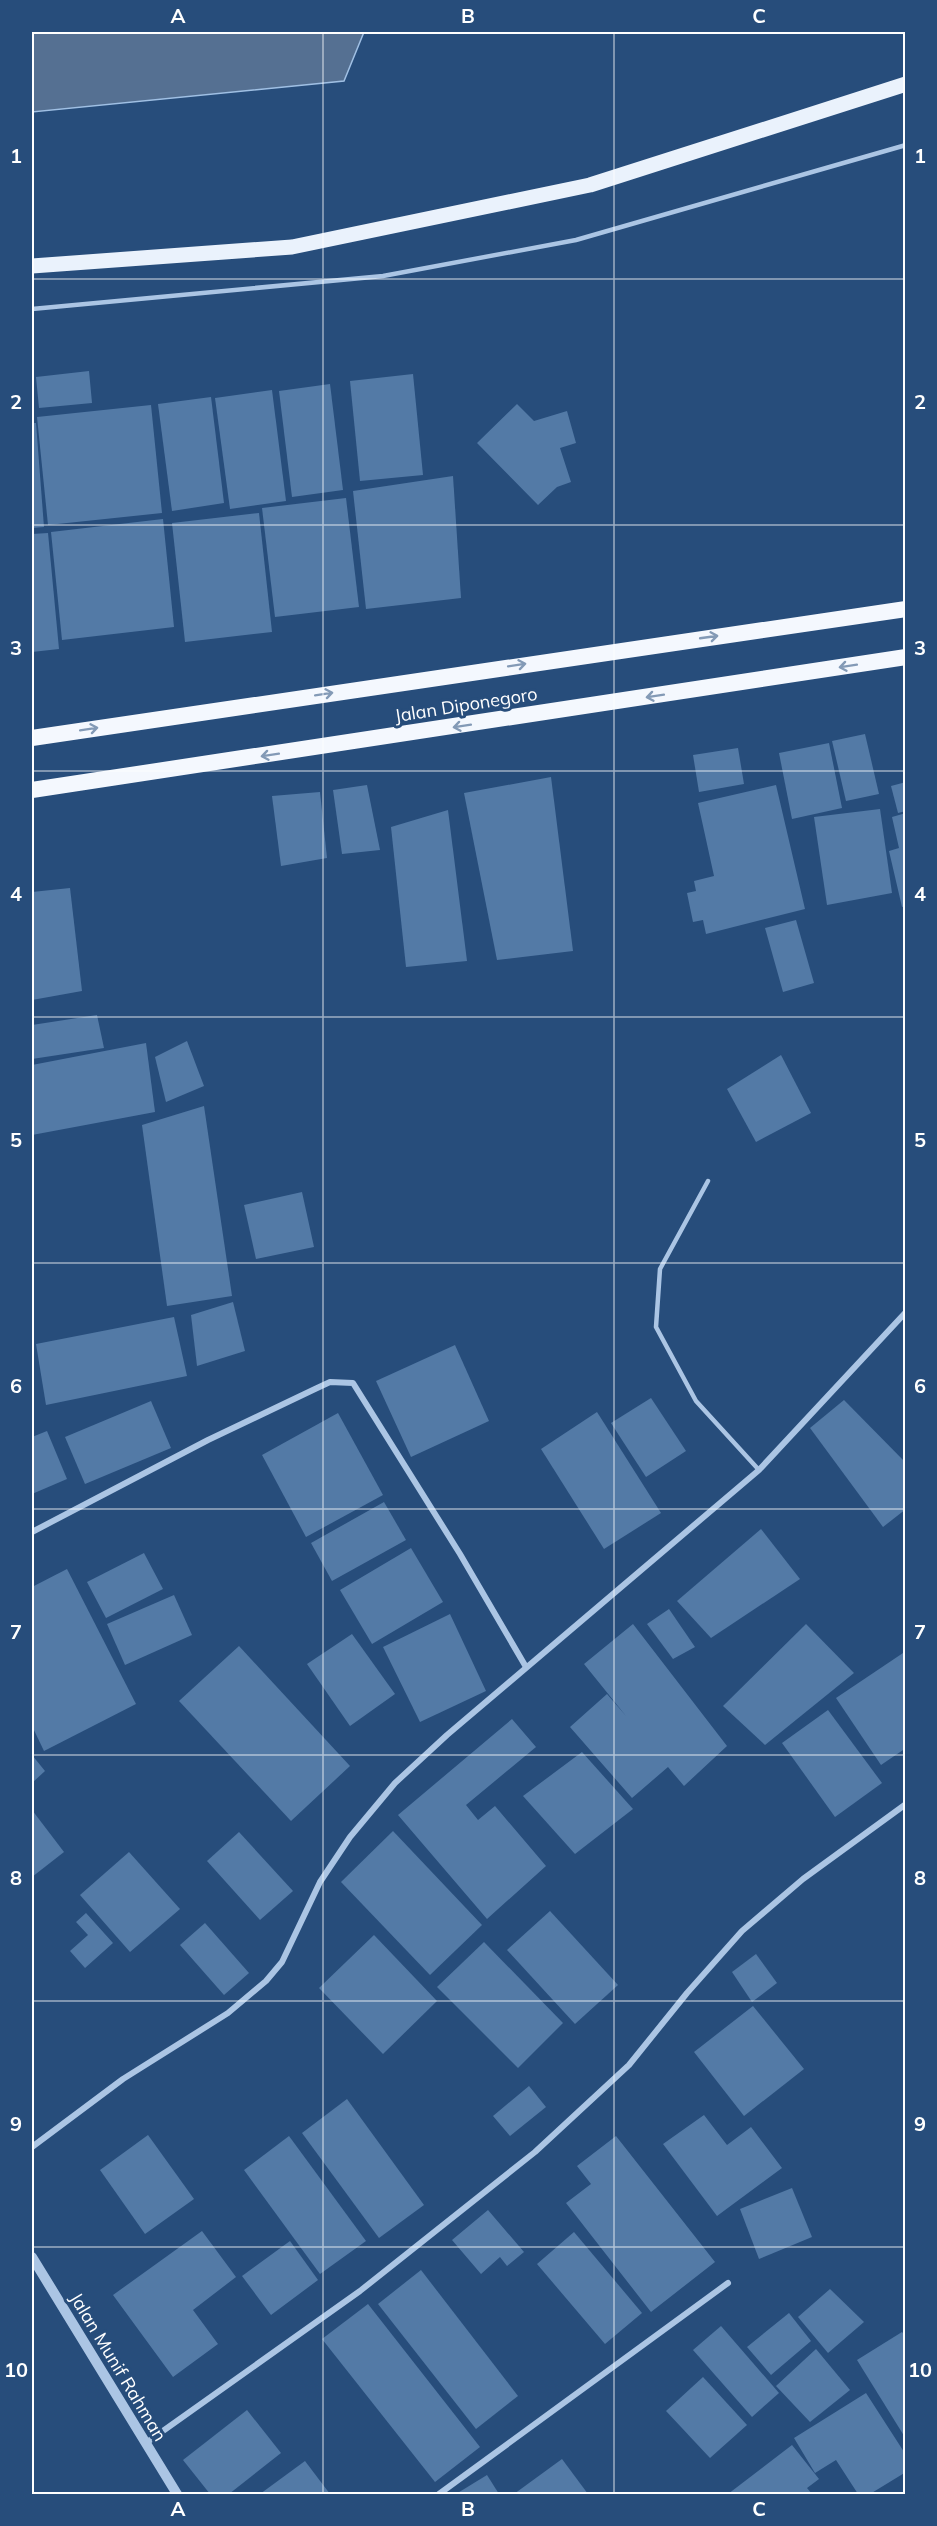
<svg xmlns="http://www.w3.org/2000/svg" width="937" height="2526" font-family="Mulish,sans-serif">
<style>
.water{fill:#557092;stroke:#a0c0e4;stroke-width:1.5}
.building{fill:#537aa6}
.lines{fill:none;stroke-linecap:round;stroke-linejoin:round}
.service{stroke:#abc5e4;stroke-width:4.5}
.minor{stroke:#abc5e4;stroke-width:6}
.tertiary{stroke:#abc5e4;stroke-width:10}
.primary{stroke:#eaf2fc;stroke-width:15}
.trunk{stroke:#f4f8fe;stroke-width:16}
.oneway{stroke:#839ab6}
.grid{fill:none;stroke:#fff;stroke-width:1.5;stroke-opacity:0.55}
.labels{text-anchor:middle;stroke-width:6;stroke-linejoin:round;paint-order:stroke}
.street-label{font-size:18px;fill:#fff;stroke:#274d7b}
.neatline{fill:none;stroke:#fff;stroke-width:2}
.grid-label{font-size:20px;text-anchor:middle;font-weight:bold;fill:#fff}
</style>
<rect width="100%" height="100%" fill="#274d7b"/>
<!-- water -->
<polygon class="water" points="32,32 364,32 344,81 32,112"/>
<!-- building -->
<g class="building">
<polygon points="89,371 92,403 39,408 36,377"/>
<polygon points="413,374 423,475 360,481 350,381"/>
<polygon points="330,384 343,490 292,497 279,391"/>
<polygon points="272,390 286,501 230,509 215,398"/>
<polygon points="211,397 224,503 172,511 158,404"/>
<polygon points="517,404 534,421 567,411 576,443 560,448 571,482 557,487 538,505 477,443"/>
<polygon points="151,405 162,513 48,525 37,417"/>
<polygon points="32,423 36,423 44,527 32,528"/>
<polygon points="453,476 461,598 366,609 353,491"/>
<polygon points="346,498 359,607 275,617 262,508"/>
<polygon points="259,513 272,632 185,642 172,523"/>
<polygon points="163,519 174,627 62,640 51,532"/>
<polygon points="48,533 59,649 32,652 32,534"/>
<polygon points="865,734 879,794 846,801 832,741"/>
<polygon points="829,743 842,808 792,819 779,753"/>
<polygon points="738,748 744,784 699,792 693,755"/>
<polygon points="551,777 573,951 497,960 464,793"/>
<polygon points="906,782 906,811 898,813 891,786"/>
<polygon points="367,785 380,850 342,854 333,790"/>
<polygon points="776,785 805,909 706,934 703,920 693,922 687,893 696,891 694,881 714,876 698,803"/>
<polygon points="320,792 327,858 281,866 272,796"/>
<polygon points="880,809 892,893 827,905 814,817"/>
<polygon points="448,810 467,961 406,967 391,827"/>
<polygon points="906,813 906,906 902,907 889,851 899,848 892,817"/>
<polygon points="70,888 82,991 32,1000 32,892"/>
<polygon points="796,920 814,983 783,992 765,928"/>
<polygon points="97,1015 104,1048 32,1059 32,1025"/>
<polygon points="187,1041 204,1086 166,1102 155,1057"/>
<polygon points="146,1043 155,1112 32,1135 32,1065"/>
<polygon points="781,1055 811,1113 756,1142 727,1089"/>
<polygon points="204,1106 232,1296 167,1306 142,1125"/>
<polygon points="302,1192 314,1247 256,1259 244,1205"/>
<polygon points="233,1302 245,1351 197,1366 191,1315"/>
<polygon points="174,1317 187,1376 46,1405 36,1344"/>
<polygon points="455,1345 489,1421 411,1457 376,1381"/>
<polygon points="651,1398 686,1451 646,1477 611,1423"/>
<polygon points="844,1400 906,1463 906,1509 883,1527 810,1428"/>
<polygon points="151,1401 171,1448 85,1484 65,1437"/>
<polygon points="597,1412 661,1513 604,1549 541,1449"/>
<polygon points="338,1413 383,1495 306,1537 262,1455"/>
<polygon points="47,1431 67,1479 32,1494 32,1437"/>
<polygon points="384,1502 406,1540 332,1581 311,1543"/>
<polygon points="761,1529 800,1579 711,1638 677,1601"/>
<polygon points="411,1548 443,1602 372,1644 340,1590"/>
<polygon points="144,1553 163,1589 106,1618 87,1582"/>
<polygon points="67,1569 136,1704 44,1751 32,1726 32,1587"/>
<polygon points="174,1595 192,1635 125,1665 107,1624"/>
<polygon points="669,1609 695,1647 673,1659 647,1624"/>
<polygon points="450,1614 486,1691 420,1722 383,1647"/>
<polygon points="633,1624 727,1746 684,1786 668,1767 632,1798 570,1727 607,1694 626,1716 584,1664"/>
<polygon points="806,1624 854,1673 765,1745 723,1706"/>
<polygon points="352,1634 395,1694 350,1726 307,1664"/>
<polygon points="239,1646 350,1766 291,1821 179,1701"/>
<polygon points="906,1651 906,1748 881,1765 836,1698"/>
<polygon points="828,1710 882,1783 835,1817 782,1743"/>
<polygon points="512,1719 536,1747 466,1805 478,1820 495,1806 546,1866 487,1919 398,1815"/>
<polygon points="582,1752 633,1809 575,1854 523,1796"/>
<polygon points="32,1755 45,1771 32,1783"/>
<polygon points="32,1810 64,1852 32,1877"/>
<polygon points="393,1831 482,1925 430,1975 341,1882"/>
<polygon points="239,1832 293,1891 260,1920 207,1861"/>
<polygon points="129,1852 180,1909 130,1952 80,1895"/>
<polygon points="550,1911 618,1985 575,2024 507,1950"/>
<polygon points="86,1913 113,1943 85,1968 70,1951 88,1935 76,1922"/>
<polygon points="205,1923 249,1973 224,1995 180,1945"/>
<polygon points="374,1935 437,2001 383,2054 319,1988"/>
<polygon points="484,1942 563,2023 518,2068 437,1987"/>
<polygon points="756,1954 777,1983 752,2002 732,1972"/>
<polygon points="753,2006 804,2069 744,2116 694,2052"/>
<polygon points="529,2086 546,2107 510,2136 493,2116"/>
<polygon points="347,2099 424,2205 379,2238 302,2133"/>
<polygon points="704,2115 727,2145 751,2127 782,2168 717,2216 663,2144"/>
<polygon points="148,2135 194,2199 145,2234 100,2170"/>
<polygon points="289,2136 366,2241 320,2274 244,2170"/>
<polygon points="616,2136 715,2262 651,2312 566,2203 591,2184 577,2166"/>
<polygon points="792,2188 812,2237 759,2259 740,2209"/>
<polygon points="488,2210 524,2252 507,2266 500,2257 481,2274 452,2240"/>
<polygon points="202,2231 236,2277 193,2310 218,2344 173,2377 113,2295"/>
<polygon points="574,2232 642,2313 605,2344 537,2264"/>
<polygon points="290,2241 318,2280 271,2315 242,2276"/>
<polygon points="421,2270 518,2396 476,2429 378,2304"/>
<polygon points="830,2289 864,2322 828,2353 798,2317"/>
<polygon points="368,2304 480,2447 435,2482 322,2339"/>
<polygon points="789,2313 811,2341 771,2375 747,2347"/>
<polygon points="721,2326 779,2393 752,2417 693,2350"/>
<polygon points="902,2332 906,2337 906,2439 857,2360"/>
<polygon points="816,2349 850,2390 810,2422 776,2386"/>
<polygon points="703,2377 747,2425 710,2458 666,2411"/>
<polygon points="866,2393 906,2455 906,2472 870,2494 858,2494 836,2460 815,2473 794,2438"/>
<polygon points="247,2410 281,2453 229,2494 210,2494 183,2460"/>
<polygon points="792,2445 819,2479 807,2488 812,2494 728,2494"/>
<polygon points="562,2459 588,2494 514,2494"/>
<polygon points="305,2461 330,2494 260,2494"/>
<polygon points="487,2475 499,2494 456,2494"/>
</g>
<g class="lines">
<!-- service -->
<g class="service">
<polyline points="32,309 383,276 576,240 906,145"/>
<polyline points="708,1181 660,1269 656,1327 696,1401 759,1470"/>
</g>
<!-- minor -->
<g class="minor">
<polyline points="32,1532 208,1440 315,1389 330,1382 353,1383 460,1554 526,1667"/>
<polyline points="32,2147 123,2079 228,2013 266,1981 282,1962 320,1882 350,1837 395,1783 447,1735 759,1470 906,1312"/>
<polyline points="146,2443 360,2291 535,2152 629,2065 687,1993 742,1931 803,1879 906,1804"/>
<polyline points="439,2494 728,2283"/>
</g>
<!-- tertiary -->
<polyline class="tertiary" points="32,2257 177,2494"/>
<!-- primary -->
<polyline class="primary" points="32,266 292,247 590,185 906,84"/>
<!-- trunk -->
<g class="trunk">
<polyline points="32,738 906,609"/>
<polyline points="32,790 906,657"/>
</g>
</g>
<!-- one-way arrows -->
<defs><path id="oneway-shaft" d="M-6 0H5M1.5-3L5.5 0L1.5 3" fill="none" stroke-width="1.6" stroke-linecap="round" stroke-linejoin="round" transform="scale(1.5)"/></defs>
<g class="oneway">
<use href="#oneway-shaft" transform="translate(709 637) rotate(-8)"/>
<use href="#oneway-shaft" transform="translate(517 665) rotate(-9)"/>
<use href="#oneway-shaft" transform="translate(848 666) rotate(171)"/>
<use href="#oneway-shaft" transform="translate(324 694) rotate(-9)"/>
<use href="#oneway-shaft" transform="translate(655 696) rotate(171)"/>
<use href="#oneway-shaft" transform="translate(462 726) rotate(171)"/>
<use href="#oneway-shaft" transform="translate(89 729) rotate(-9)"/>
<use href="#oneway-shaft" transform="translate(270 755) rotate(171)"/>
</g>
<!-- grid -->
<path class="grid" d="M 323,32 L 323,2494M 614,32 L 614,2494M 32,279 L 906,279M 32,525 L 906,525M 32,771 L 906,771M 32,1017 L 906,1017M 32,1263 L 906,1263M 32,1509 L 906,1509M 32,1755 L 906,1755M 32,2001 L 906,2001M 32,2247 L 906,2247"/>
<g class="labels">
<!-- street labels -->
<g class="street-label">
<text transform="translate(466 705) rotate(-9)" y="6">Jalan Diponegoro</text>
<text transform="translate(118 2367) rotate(59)" y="6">Jalan Munif Rahman</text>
</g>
</g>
<!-- border -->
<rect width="937" height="2526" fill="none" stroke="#274d7b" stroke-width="66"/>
<rect x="33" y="33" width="871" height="2460" class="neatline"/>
<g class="grid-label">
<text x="178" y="23">A</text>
<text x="468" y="23">B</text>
<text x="759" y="23">C</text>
<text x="16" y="163">1</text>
<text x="920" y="163">1</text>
<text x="16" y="409">2</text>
<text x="920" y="409">2</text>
<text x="16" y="655">3</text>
<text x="920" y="655">3</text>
<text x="16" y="901">4</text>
<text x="920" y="901">4</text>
<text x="16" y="1147">5</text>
<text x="920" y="1147">5</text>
<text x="16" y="1393">6</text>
<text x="920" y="1393">6</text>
<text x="16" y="1639">7</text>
<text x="920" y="1639">7</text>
<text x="16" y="1885">8</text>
<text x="920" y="1885">8</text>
<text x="16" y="2131">9</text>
<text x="920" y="2131">9</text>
<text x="16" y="2377">10</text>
<text x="920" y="2377">10</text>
<text x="178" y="2516">A</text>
<text x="468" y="2516">B</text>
<text x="759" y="2516">C</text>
</g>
</svg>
